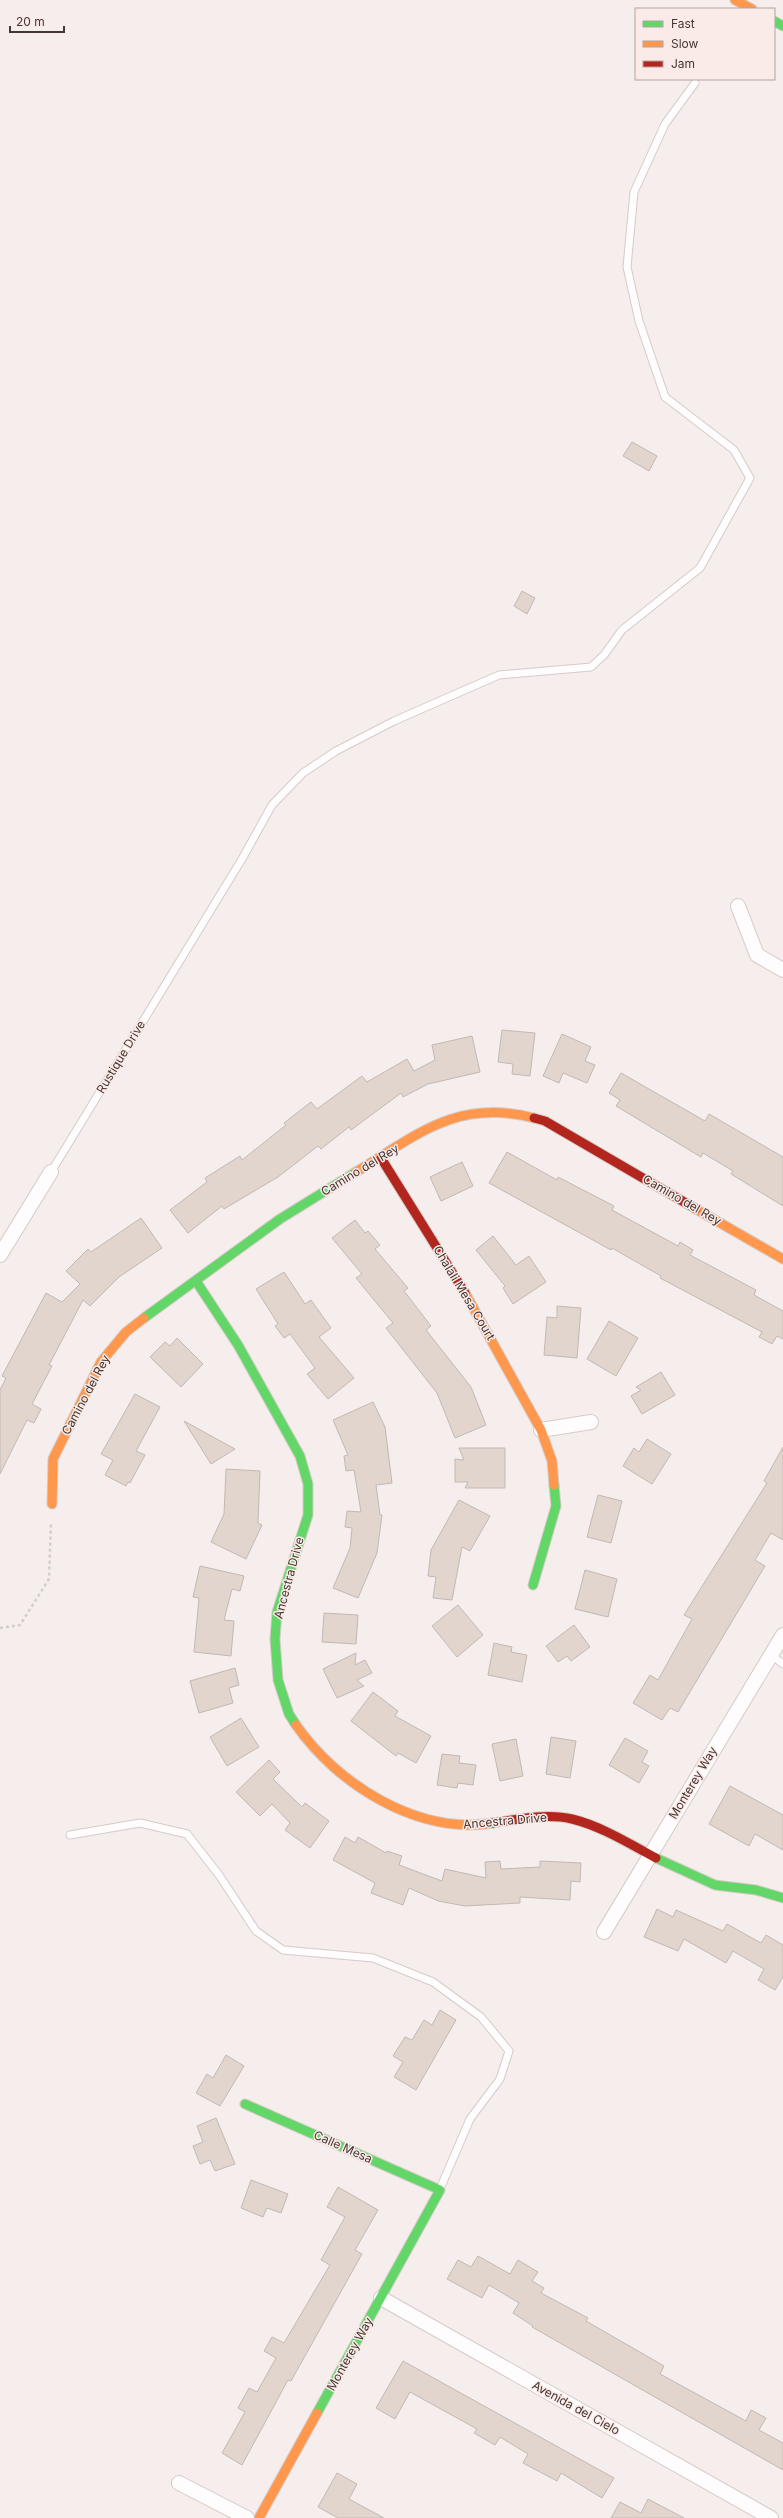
<svg xmlns="http://www.w3.org/2000/svg" width="783" height="2518" font-family="Inter,sans-serif">
<style>
.building{fill:#e1d5ce;stroke:#c2b9b4}
.lines{fill:none;stroke-linecap:round;stroke-linejoin:round}
.lane-casing{stroke:#d6cbc9;stroke-width:9}
.street-casing{stroke:#d6cbc9;stroke-width:16}
.fast-casing{stroke:#d6cbc9;stroke-width:11}
.slow-casing{stroke:#d6cbc9;stroke-width:11}
.jam-casing{stroke:#d6cbc9;stroke-width:11}
.path{stroke:#d2cdcc;stroke-width:2.5;stroke-dasharray:3 3;stroke-linecap:butt}
.lane{stroke:#fefcfc;stroke-width:7}
.street{stroke:#fefcfc;stroke-width:14}
.fast{stroke:#63d668;stroke-width:9}
.slow{stroke:#ff974d;stroke-width:9}
.jam{stroke:#b3261e;stroke-width:9}
.labels{text-anchor:middle;stroke-width:3;stroke-linejoin:round;paint-order:stroke}
.street-label{font-size:12px;fill:#453633;stroke:#faebe8}
</style>
<rect width="100%" height="100%" fill="#f6eeec"/>
<!-- building -->
<g class="building">
<polygon points="632,442 657,456 649,471 623,456"/>
<polygon points="522,591 535,598 527,614 514,606"/>
<polygon points="502,1030 535,1033 530,1076 512,1074 513,1064 498,1062"/>
<polygon points="562,1034 591,1047 585,1061 595,1065 587,1083 563,1073 559,1083 543,1076"/>
<polygon points="472,1036 480,1072 428,1084 403,1097 401,1093 351,1130 349,1127 321,1149 318,1146 278,1177 224,1209 222,1206 188,1233 170,1210 207,1182 205,1178 240,1156 242,1160 286,1125 284,1123 311,1102 317,1109 362,1076 367,1082 407,1059 414,1071 435,1060 432,1045"/>
<polygon points="621,1073 705,1121 709,1114 783,1157 783,1206 731,1174 733,1171 703,1153 701,1157 616,1106 620,1100 609,1093"/>
<polygon points="507,1152 557,1180 558,1177 614,1206 612,1210 678,1246 680,1242 693,1250 690,1255 756,1290 754,1295 783,1311 783,1339 777,1336 772,1344 759,1337 762,1332 660,1278 661,1276 612,1248 611,1250 489,1183"/>
<polygon points="462,1162 473,1186 441,1201 430,1177"/>
<polygon points="141,1218 162,1248 119,1277 90,1306 83,1300 49,1365 52,1366 32,1404 41,1409 34,1423 27,1420 0,1474 0,1390 6,1378 2,1376 46,1293 62,1302 80,1284 66,1271 88,1249 91,1252"/>
<polygon points="355,1220 365,1233 368,1231 380,1245 375,1249 408,1288 404,1291 431,1326 426,1330 471,1387 486,1425 455,1438 437,1393 386,1328 393,1323 356,1278 362,1274 332,1238"/>
<polygon points="493,1236 516,1265 529,1256 546,1282 513,1304 503,1288 505,1286 476,1250"/>
<polygon points="284,1272 305,1304 311,1300 331,1328 319,1337 354,1378 328,1399 307,1374 315,1368 290,1334 284,1338 275,1326 278,1324 256,1289"/>
<polygon points="557,1306 581,1308 577,1358 544,1355 547,1317 557,1318"/>
<polygon points="609,1321 638,1338 616,1376 587,1359"/>
<polygon points="177,1338 203,1364 181,1387 150,1357 165,1342 170,1346"/>
<polygon points="661,1372 675,1395 642,1414 631,1396 641,1390 636,1387"/>
<polygon points="135,1394 160,1407 136,1451 145,1455 130,1483 128,1482 126,1486 105,1475 113,1460 101,1454"/>
<polygon points="373,1402 385,1427 392,1483 376,1485 380,1515 382,1515 377,1553 358,1598 333,1588 350,1548 352,1528 345,1527 347,1511 361,1512 354,1470 346,1471 344,1456 348,1455 333,1420"/>
<polygon points="184,1421 235,1449 211,1464"/>
<polygon points="647,1439 671,1454 652,1484 623,1466 634,1448 639,1452"/>
<polygon points="783,1447 783,1540 771,1533 755,1560 765,1566 678,1712 670,1708 662,1720 633,1703 650,1675 658,1680 692,1619 684,1615 767,1483 764,1481"/>
<polygon points="459,1448 505,1448 505,1488 465,1488 468,1482 455,1482 455,1459 464,1460"/>
<polygon points="226,1469 260,1471 258,1523 262,1525 246,1559 211,1542 224,1514"/>
<polygon points="598,1495 622,1501 611,1543 587,1537"/>
<polygon points="459,1500 490,1516 470,1551 462,1547 452,1600 433,1598 436,1577 428,1576 431,1550"/>
<polygon points="200,1566 244,1576 240,1591 232,1589 224,1620 234,1621 231,1656 194,1652 199,1598 193,1597"/>
<polygon points="585,1570 617,1579 608,1617 575,1609"/>
<polygon points="458,1605 483,1635 457,1657 432,1626"/>
<polygon points="324,1613 358,1615 356,1644 322,1642"/>
<polygon points="574,1625 590,1647 571,1661 567,1656 558,1662 546,1646"/>
<polygon points="494,1643 512,1647 511,1652 527,1655 522,1682 488,1675"/>
<polygon points="356,1653 355,1665 365,1660 372,1673 357,1680 364,1686 337,1698 323,1669"/>
<polygon points="235,1668 239,1685 229,1688 233,1703 199,1713 190,1681"/>
<polygon points="373,1692 398,1711 395,1716 431,1736 416,1763 398,1753 396,1756 351,1721"/>
<polygon points="241,1718 259,1747 227,1766 210,1737"/>
<polygon points="551,1737 576,1741 570,1778 546,1774"/>
<polygon points="625,1738 648,1751 642,1762 649,1766 639,1783 609,1765"/>
<polygon points="516,1739 523,1776 500,1781 492,1744"/>
<polygon points="442,1754 460,1756 459,1763 476,1765 473,1785 458,1783 457,1788 437,1785"/>
<polygon points="269,1760 280,1772 273,1779 302,1807 305,1803 329,1821 310,1848 285,1830 290,1823 272,1804 260,1816 236,1792"/>
<polygon points="730,1786 783,1815 783,1850 755,1834 749,1846 709,1824"/>
<polygon points="345,1837 355,1843 358,1837 386,1853 387,1851 402,1856 399,1865 442,1881 445,1869 486,1878 485,1862 500,1861 501,1869 540,1867 540,1861 581,1863 580,1882 571,1881 570,1900 520,1897 520,1903 465,1906 438,1901 409,1888 403,1905 371,1893 375,1883 333,1860"/>
<polygon points="657,1909 673,1917 676,1910 723,1931 727,1924 761,1943 766,1935 783,1945 783,1977 775,1990 758,1980 764,1969 733,1951 726,1963 684,1939 678,1951 644,1937"/>
<polygon points="440,2010 456,2020 416,2090 394,2077 403,2062 393,2056 405,2037 412,2040 424,2020 432,2025"/>
<polygon points="226,2055 244,2066 220,2106 196,2093 207,2074 213,2078"/>
<polygon points="216,2118 235,2164 215,2171 210,2160 200,2164 193,2146 203,2142 197,2126"/>
<polygon points="251,2180 288,2194 281,2213 267,2208 263,2217 241,2208"/>
<polygon points="338,2187 378,2210 355,2250 362,2254 291,2381 288,2380 242,2465 222,2453 245,2412 238,2408 249,2388 257,2392 276,2358 264,2351 272,2337 284,2343 330,2265 321,2260 345,2217 327,2207"/>
<polygon points="478,2256 510,2274 518,2260 538,2272 532,2281 544,2288 541,2293 588,2318 586,2321 664,2366 660,2374 746,2421 751,2410 766,2418 759,2430 783,2443 783,2470 532,2327 533,2326 513,2313 519,2303 489,2285 482,2298 447,2279 458,2260 471,2267"/>
<polygon points="403,2361 614,2478 602,2498 561,2473 557,2481 523,2463 528,2454 500,2437 495,2445 474,2433 477,2429 410,2392 395,2419 376,2408"/>
<polygon points="337,2473 357,2484 349,2499 384,2518 338,2518 318,2507"/>
<polygon points="648,2499 684,2518 611,2518 620,2502 641,2513"/>
</g>
<g class="lines">
<defs>
<g id="lane">
<polyline points="51,1172 242,859 272,805 303,773 336,751 394,721 499,675 591,667 604,655 622,630 700,568 750,478 734,450 665,397 639,321 627,267 634,192 665,124 695,83"/>
<polyline points="771,1655 783,1664"/>
<polyline points="70,1835 140,1823 187,1834 219,1875 256,1931 283,1950 373,1958 433,1982 481,2017 509,2051 500,2079 470,2119 440,2189"/>
</g>
<g id="street">
<polyline points="738,906 757,955 783,970"/>
<polyline points="0,1255 51,1172"/>
<polyline points="541,1430 591,1422"/>
<polyline points="604,1932 783,1635"/>
<polyline points="381,2298 771,2518"/>
<polyline points="179,2483 247,2518"/>
</g>
<g id="fast">
<polyline points="774,21 783,26"/>
<polyline points="196,1281 238,1345 300,1456 308,1484 308,1515 277,1612 275,1639 278,1680 289,1714 296,1725"/>
<polyline points="144,1318 280,1219 356,1172"/>
<polyline points="533,1585 556,1506 554,1485"/>
<polyline points="656,1858 715,1885 756,1890 783,1898"/>
<polyline points="245,2104 440,2190 317,2413"/>
</g>
<g id="slow">
<polyline points="735,0 752,9"/>
<path d="M 356,1172 C 417,1135 457,1098 534,1118"/>
<polyline points="696,1209 783,1259"/>
<polyline points="465,1293 541,1430 552,1461 554,1485"/>
<polyline points="52,1504 53,1459 101,1362 126,1332 144,1318"/>
<path d="M 296,1725 C 338,1785 418,1835 493,1823"/>
<polyline points="259,2518 317,2413"/>
</g>
<g id="jam">
<polyline points="534,1118 545,1121 696,1209"/>
<polyline points="381,1158 465,1293"/>
<path d="M 493,1823 C 518,1819 547,1813 572,1819 C 601,1826 630,1844 656,1858"/>
</g>
</defs>
<!-- lane casing -->
<use href="#lane" class="lane-casing"/>
<!-- street casing -->
<use href="#street" class="street-casing"/>
<!-- fast casing -->
<use href="#fast" class="fast-casing"/>
<!-- slow casing -->
<use href="#slow" class="slow-casing"/>
<!-- jam casing -->
<use href="#jam" class="jam-casing"/>
<!-- path -->
<polyline class="path" points="0,1628 20,1625 49,1579 51,1522"/>
<!-- lane -->
<use href="#lane" class="lane"/>
<!-- street -->
<use href="#street" class="street"/>
<!-- fast -->
<use href="#fast" class="fast"/>
<!-- slow -->
<use href="#slow" class="slow"/>
<!-- jam -->
<use href="#jam" class="jam"/>
</g>
<g class="labels">
<!-- street labels -->
<g class="street-label">
<text transform="translate(121 1057) rotate(-59)" y="4">Rustique Drive</text>
<text transform="translate(360 1170) rotate(-31)" y="4">Camino del Rey</text>
<text transform="translate(682 1200) rotate(30)" y="4">Camino del Rey</text>
<text transform="translate(464 1293) rotate(59)" y="4">Chalali Mesa Court</text>
<text transform="translate(86 1395) rotate(-62)" y="4">Camino del Rey</text>
<text transform="translate(289 1578) rotate(-75)" y="4">Ancestra Drive</text>
<text transform="translate(693 1783) rotate(-59)" y="4">Monterey Way</text>
<text transform="translate(505 1821) rotate(-5)" y="4">Ancestra Drive</text>
<text transform="translate(343 2147) rotate(24)" y="4">Calle Mesa</text>
<text transform="translate(350 2354) rotate(-61)" y="4">Monterey Way</text>
<text transform="translate(576 2408) rotate(29)" y="4">Avenida del Cielo</text>
</g>
</g>
<!-- legend -->
<rect x="635" y="8" width="140" height="72" fill="#faebe8" stroke="#b2a3a0"/>
<rect x="643" y="21" width="20" height="6" fill="#63d668" stroke="#b2a3a0"/>
<text x="671" y="28" font-size="12" fill="#453633">Fast</text>
<rect x="643" y="41" width="20" height="6" fill="#ff974d" stroke="#b2a3a0"/>
<text x="671" y="48" font-size="12" fill="#453633">Slow</text>
<rect x="643" y="61" width="20" height="6" fill="#b3261e" stroke="#b2a3a0"/>
<text x="671" y="68" font-size="12" fill="#453633">Jam</text>
<!-- scale -->
<path d="M10 26v6h54v-6" fill="none" stroke="#453633" stroke-width="2"/>
<text x="16" y="26" font-size="12" fill="#453633" stroke="#faebe8" stroke-width="3" paint-order="stroke">20 m</text>
</svg>
